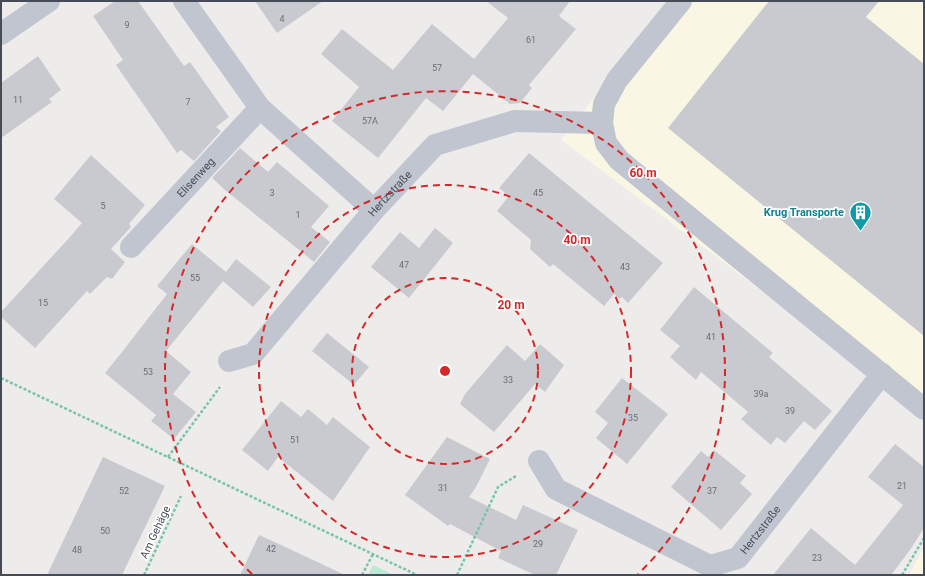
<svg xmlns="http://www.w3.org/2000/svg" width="925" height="576" font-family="Roboto,sans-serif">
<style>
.commercial{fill:#f9f6e4}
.green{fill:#bce9d4}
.building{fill:#c9cad0}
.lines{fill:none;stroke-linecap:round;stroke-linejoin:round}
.path{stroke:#78c4aa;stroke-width:2.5;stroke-dasharray:3 2;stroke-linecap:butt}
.minor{stroke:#c0c5d0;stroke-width:22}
.ring{fill:none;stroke:#d62828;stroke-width:2;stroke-dasharray:7 5}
.labels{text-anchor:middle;stroke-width:3.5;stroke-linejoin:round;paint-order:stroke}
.number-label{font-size:9px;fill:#676c75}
.street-label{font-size:11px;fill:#464c57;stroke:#fff}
.culture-label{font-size:11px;font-weight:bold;fill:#0d838f;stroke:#fff;text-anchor:end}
.centre{fill:#d62828;stroke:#fff;stroke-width:2}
.ring-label{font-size:12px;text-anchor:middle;font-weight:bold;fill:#d62828;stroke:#fff;stroke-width:3.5;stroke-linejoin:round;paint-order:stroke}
</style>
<rect width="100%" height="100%" fill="#eeeceb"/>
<!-- commercial -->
<g class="commercial">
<polygon points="669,1 924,1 924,413 561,140"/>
<polygon points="924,547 924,575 909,575"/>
</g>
<!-- green -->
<polygon class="green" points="373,565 394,575 368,575"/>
<!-- building -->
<g class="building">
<polygon points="115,1 138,1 184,66 190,62 229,117 216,127 221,131 194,161 181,150 177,153 116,65 123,60 93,16"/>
<polygon points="255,1 323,1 277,33"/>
<polygon points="486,1 570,1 559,16 576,29 529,85 532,88 520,103 510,104 473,74 443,111 426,98 378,158 332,121 359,87 321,54 342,29 393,70 432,24 474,59 508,18"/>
<polygon points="769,1 879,1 866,17 924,64 924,336 668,128"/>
<polygon points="38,56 61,90 49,99 52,102 1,138 1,83"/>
<polygon points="240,148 268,172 277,162 329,206 311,227 330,242 314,262 225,190 212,178"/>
<polygon points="529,153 663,263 628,303 622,297 620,299 614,294 604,306 553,264 550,267 530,249 531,240 497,211 509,196 499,188"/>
<polygon points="91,155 145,205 129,224 131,227 111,249 125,262 112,279 107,277 90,294 87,291 35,348 1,317 1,312 70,237 82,223 54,199"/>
<polygon points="435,228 453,243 409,298 371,267 400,232 419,248"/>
<polygon points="192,244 226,272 236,259 271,287 253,307 223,281 166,351 191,372 173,394 196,412 174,439 151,421 156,415 105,373 122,352 167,294 157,286"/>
<polygon points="694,287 773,353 769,357 832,411 815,430 804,421 785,443 777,437 771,445 741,419 748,412 701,372 696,380 670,357 680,346 660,330"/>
<polygon points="327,333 369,367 354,385 312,351"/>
<polygon points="540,344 564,365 545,392 535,384 494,432 460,404 465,394 507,345 525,361"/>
<polygon points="622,378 668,414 627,464 596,438 608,423 595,412"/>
<polygon points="281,401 301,417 308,409 327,425 333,417 370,447 333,501 278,457 268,471 242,450"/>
<polygon points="447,437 490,459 476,487 469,497 516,520 523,505 578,530 556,575 535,575 498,558 501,551 450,524 448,526 405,495"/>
<polygon points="895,444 924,467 924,528 910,550 891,575 773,575 811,528 855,565 903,505 868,477"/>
<polygon points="714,450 746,476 740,483 752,494 721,530 671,487 701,451 708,457"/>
<polygon points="103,457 165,486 122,575 47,575"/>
<polygon points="259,535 279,544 345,575 240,575"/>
</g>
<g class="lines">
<!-- path -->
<g class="path">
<polyline points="1,378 417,575"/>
<polyline points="168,457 220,387"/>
<polyline points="144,575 181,496"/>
<polyline points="362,575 373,554"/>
<polyline points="457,575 498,487 516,476"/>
<polyline points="902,575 924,538"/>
</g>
<!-- minor -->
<g class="minor">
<polyline points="184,1 260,108 374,210"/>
<polyline points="681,1 617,80 604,104 602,123 606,143 619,160 924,409"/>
<polyline points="1,34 49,1"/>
<path id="s1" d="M 131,247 L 260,108"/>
<path id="s2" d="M 229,361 L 253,354 L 374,210 L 435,145 L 515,121 L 602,123"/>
<path id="s3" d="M 539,461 L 556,489 L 710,566 L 738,558 L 882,374"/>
</g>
</g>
<!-- distance rings -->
<g class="ring">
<circle cx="445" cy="371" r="93"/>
<circle cx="445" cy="371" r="186"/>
<path d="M252 574A280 280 0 1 1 638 574"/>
</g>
<!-- icons -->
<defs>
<symbol id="building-pin" viewBox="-11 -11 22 30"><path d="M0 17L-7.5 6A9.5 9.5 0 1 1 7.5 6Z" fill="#0f9aa8" stroke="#fff"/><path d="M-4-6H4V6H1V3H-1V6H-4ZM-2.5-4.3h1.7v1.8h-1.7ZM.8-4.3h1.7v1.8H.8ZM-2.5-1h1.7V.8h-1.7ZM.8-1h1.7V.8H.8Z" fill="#fff"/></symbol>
</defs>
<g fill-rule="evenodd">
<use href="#building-pin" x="848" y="200" width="25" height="34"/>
</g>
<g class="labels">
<!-- number labels -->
<g class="number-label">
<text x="282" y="22">4</text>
<text x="127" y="28">9</text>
<text x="531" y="43">61</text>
<text x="437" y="71">57</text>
<text x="18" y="103">11</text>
<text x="188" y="105">7</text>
<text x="370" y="124">57A</text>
<text x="272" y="196">3</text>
<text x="538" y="196">45</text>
<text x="103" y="209">5</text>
<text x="298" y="218">1</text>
<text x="404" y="268">47</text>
<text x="625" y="270">43</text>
<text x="195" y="281">55</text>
<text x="43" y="306">15</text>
<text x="711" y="340">41</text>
<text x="148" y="375">53</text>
<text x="508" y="383">33</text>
<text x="761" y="397">39a</text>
<text x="790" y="414">39</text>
<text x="633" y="421">35</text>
<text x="295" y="443">51</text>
<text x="902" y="489">21</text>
<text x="443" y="491">31</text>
<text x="124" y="494">52</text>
<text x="712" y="494">37</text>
<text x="105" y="534">50</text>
<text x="538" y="547">29</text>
<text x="271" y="552">42</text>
<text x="77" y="553">48</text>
<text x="817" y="561">23</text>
</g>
<!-- street labels -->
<g class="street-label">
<text dy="4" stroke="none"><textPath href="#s1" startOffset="95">Elisenweg</textPath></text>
<text dy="4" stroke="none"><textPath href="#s2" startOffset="236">Hertzstraße</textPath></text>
<text dy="4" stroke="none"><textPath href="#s3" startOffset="270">Hertzstraße</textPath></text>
<text transform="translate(155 532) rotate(-65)" y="4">Am Gehäge</text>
</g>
<!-- culture labels -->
<g class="culture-label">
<text x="844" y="216">Krug Transporte</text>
</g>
</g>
<circle cx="445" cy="371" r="6" class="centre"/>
<g class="ring-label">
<text x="643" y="177">60 m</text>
<text x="577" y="244">40 m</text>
<text x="511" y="309">20 m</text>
</g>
<!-- border -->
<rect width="925" height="576" fill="none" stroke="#464c57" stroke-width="4"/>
</svg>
